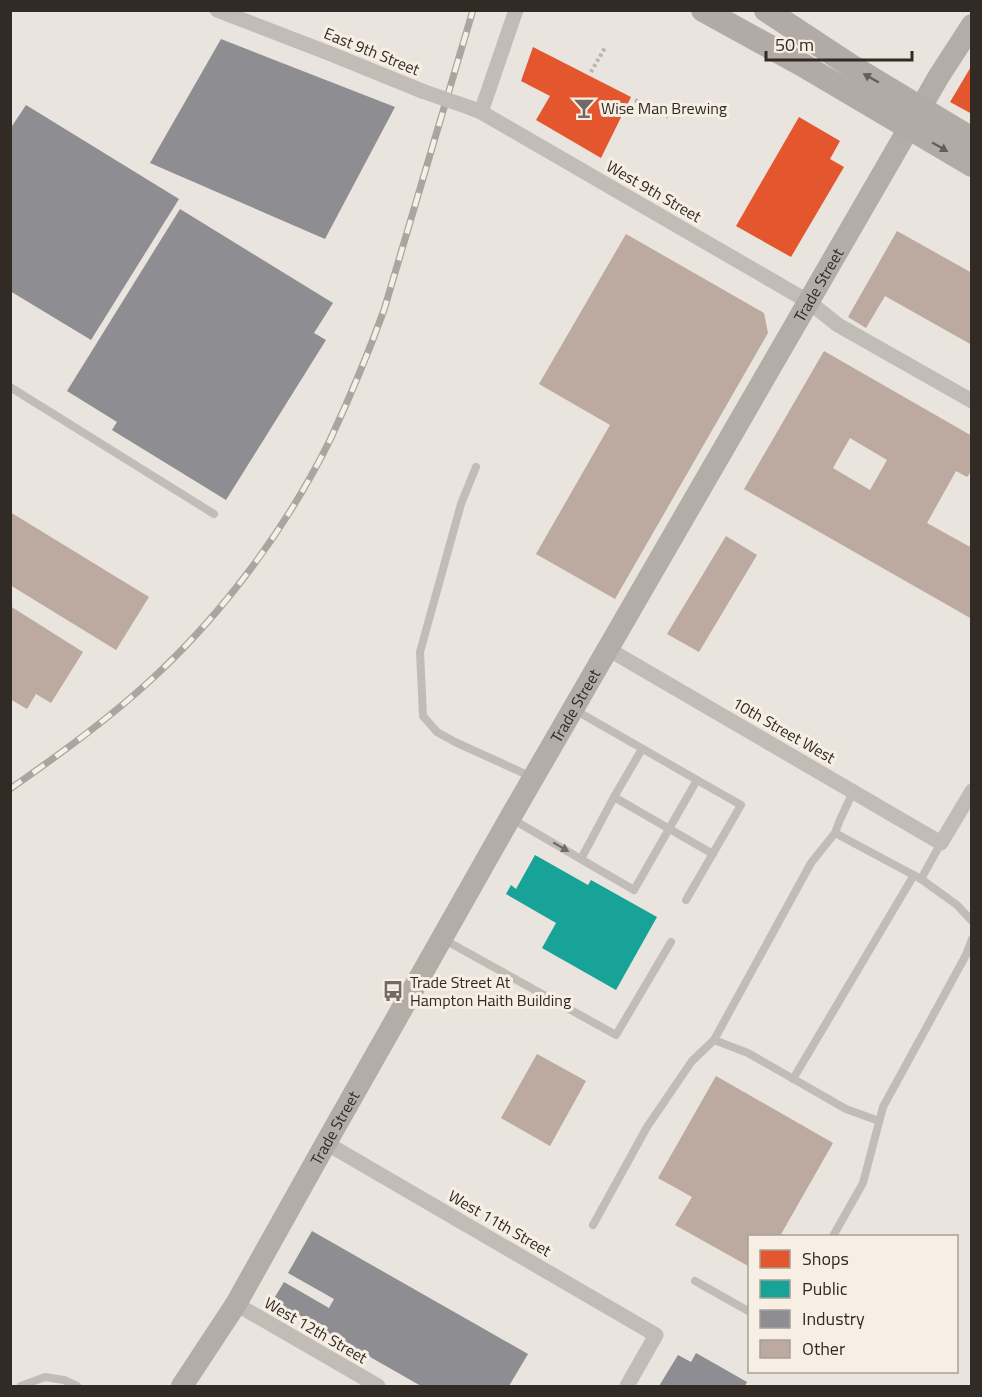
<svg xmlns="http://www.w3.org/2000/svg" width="982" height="1397" font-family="'Titillium Web',sans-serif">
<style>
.shops{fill:#e4572e}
.public{fill:#17a398}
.industry{fill:#8d8d92}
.building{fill:#bca99f;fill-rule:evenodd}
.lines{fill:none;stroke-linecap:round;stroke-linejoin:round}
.path{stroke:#bbb4ae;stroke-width:4;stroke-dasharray:3 3;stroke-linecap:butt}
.lane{stroke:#c2bcb6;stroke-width:8}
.street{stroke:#c2bcb6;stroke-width:15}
.secondary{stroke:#b3aca7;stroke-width:22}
.primary{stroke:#b1aaa5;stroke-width:24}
.rail-casing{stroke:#aaa5a0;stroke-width:7}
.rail{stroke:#f7efe3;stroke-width:4.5;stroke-dasharray:14;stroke-linecap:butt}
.street-bridge{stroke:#c2bcb6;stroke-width:15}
.oneway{fill:#655d58}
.oneway2{fill:#736c66}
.labels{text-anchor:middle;stroke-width:6;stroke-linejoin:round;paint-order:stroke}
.street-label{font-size:16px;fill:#322a25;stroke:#f7efe3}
.poi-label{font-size:16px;fill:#322a25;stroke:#f7efe3;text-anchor:start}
</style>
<rect width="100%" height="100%" fill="#e9e4dd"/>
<!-- shops -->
<g class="shops">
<polygon points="533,47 631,97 601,158 536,120 550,96 521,81"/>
<polygon points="972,65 972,114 950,102"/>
<polygon points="799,117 840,141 830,159 844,167 791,257 736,226"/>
</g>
<!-- public -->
<polygon class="public" points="535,855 588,885 591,880 657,917 616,990 542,948 556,923 506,894 511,885 516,889"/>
<!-- industry -->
<g class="industry">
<polygon points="221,39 395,107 325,239 150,163"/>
<polygon points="26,105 179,199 91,340 10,291 10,129"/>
<polygon points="180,209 333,303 314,333 326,340 226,500 112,430 117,422 67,391"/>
<polygon points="312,1231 528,1354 509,1386 421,1386 286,1309 287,1308 273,1300 284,1282 329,1308 334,1299 288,1273"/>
<polygon points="696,1353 747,1382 745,1386 659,1386 678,1355 691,1362"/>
</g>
<!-- building -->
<g class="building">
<polygon points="897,231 972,273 972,345 885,296 866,328 848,317"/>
<polygon points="626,234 764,313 768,333 615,599 536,554 610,425 539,384"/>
<path d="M 824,351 L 972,436 L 972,470 L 967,477 L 956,471 L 927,523 L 972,548 L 972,619 L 744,489 ZM 850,438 L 887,460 L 870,490 L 833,468 Z"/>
<polygon points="10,512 149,597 116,650 10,585"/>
<polygon points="726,536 757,555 699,652 667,634"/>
<polygon points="10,606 83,652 51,703 36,694 27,709 10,699"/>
<polygon points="537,1054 586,1081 550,1146 501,1118"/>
<polygon points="716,1076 833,1143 780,1236 750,1236 750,1267 675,1225 692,1197 658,1178"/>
</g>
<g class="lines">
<!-- path -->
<g class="path">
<polyline points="591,72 606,46"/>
<polyline points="635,100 668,117"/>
</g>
<!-- lane -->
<g class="lane">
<polyline points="10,387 214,514"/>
<polyline points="476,467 461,504 420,652 423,716 437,732 455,742 532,777"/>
<polyline points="614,797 642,749"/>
<polyline points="512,819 634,890 697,780 575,710"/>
<polyline points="835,833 839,822 853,792"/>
<polyline points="941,843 921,879 957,905 972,921"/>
<polyline points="581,859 614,797 713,854"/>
<polyline points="686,900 741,805 697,780"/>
<polyline points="443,939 616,1035 671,942"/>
<polyline points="714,1040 811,863 835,833 921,879"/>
<polyline points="793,1079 914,875"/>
<polyline points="593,1225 647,1127 692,1061 714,1040 748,1053 846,1109 879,1121"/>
<polyline points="833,1236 863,1183 883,1107 966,955 972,939"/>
<polyline points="695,1281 750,1312"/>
<polyline points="21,1386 45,1377 64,1380 77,1386"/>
</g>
<!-- street -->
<g class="street">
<polyline points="217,10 331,54 422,91"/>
<polyline points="471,108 481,112 809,302 838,325 972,401"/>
<polyline points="481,112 516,10"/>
<polyline points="608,649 941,843 972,791"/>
<polyline points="326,1143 656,1335 627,1386"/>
<polyline points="236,1304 378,1386"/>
</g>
<!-- secondary -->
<path class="secondary" id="s1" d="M 182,1386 L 236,1304 L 326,1143 L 510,818 L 939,76 L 972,25"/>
<!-- primary -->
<g class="primary">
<polyline points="703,10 801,64 972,165"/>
<polyline points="766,10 851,66 972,139"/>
</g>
<defs>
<path id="rail" d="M 10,789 C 60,754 110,718 154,677 C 225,611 287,527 330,440 C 350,397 368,354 384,310 L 473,10"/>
</defs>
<!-- rail casing -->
<use href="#rail" class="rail-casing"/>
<!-- rail -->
<use href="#rail" class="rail"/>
<!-- street-bridge -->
<polyline class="street-bridge" points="422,91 471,108"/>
</g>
<!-- one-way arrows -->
<defs><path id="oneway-solid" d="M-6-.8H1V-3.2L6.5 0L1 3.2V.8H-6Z" transform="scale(1.5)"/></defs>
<g class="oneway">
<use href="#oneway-solid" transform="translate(871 78) rotate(-150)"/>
<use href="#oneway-solid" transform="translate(940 147) rotate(30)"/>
</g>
<use class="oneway2" href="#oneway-solid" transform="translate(561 847) rotate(30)"/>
<!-- icons -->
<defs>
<symbol id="bar-bare" viewBox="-9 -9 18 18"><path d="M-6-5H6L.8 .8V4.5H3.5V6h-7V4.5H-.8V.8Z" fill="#726b65" stroke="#f7efe3" stroke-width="2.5" paint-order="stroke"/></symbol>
<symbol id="bus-bare" viewBox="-9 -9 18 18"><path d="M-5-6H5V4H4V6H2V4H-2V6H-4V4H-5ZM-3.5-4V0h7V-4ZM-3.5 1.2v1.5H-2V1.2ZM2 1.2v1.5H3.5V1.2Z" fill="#726b65" stroke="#f7efe3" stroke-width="2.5" paint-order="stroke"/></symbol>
</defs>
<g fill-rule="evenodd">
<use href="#bar-bare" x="569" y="93" width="30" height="30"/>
<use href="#bus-bare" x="378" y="976" width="30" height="30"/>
</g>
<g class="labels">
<!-- street labels -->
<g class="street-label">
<text transform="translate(372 51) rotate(22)" y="6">East 9th Street</text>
<text transform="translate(654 191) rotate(30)" y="6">West 9th Street</text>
<text dy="6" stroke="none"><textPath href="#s1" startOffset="1272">Trade Street</textPath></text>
<text dy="6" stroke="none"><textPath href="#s1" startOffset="786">Trade Street</textPath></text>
<text transform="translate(784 730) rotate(30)" y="6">10th Street West</text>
<text dy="6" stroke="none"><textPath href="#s1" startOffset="300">Trade Street</textPath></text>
<text transform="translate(500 1223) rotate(30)" y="6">West 11th Street</text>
<text transform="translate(316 1330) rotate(30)" y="6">West 12th Street</text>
</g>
<!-- poi labels -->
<g class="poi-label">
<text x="601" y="114">Wise Man Brewing</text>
<text x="410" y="988">Trade Street At<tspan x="410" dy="18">Hampton Haith Building</tspan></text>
</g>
</g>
<!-- border -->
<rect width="982" height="1397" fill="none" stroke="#322a25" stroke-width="24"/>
<!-- legend -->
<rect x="748" y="1235" width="210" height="138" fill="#f7efe3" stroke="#a8a097" stroke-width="1.5"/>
<rect x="760" y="1250" width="30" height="18" fill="#e4572e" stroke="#a8a097" stroke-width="1.5"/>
<text x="802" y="1265" font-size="18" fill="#322a25">Shops</text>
<rect x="760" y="1280" width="30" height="18" fill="#17a398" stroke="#a8a097" stroke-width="1.5"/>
<text x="802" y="1295" font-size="18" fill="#322a25">Public</text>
<rect x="760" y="1310" width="30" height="18" fill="#8d8d92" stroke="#a8a097" stroke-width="1.5"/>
<text x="802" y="1325" font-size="18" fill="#322a25">Industry</text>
<rect x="760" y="1340" width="30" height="18" fill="#bca99f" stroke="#a8a097" stroke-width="1.5"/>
<text x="802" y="1355" font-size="18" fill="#322a25">Other</text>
<!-- scale -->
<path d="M766 51v9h146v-9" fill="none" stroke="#322a25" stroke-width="3"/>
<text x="775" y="51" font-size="18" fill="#322a25" stroke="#f7efe3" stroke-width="4.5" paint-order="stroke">50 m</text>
</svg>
